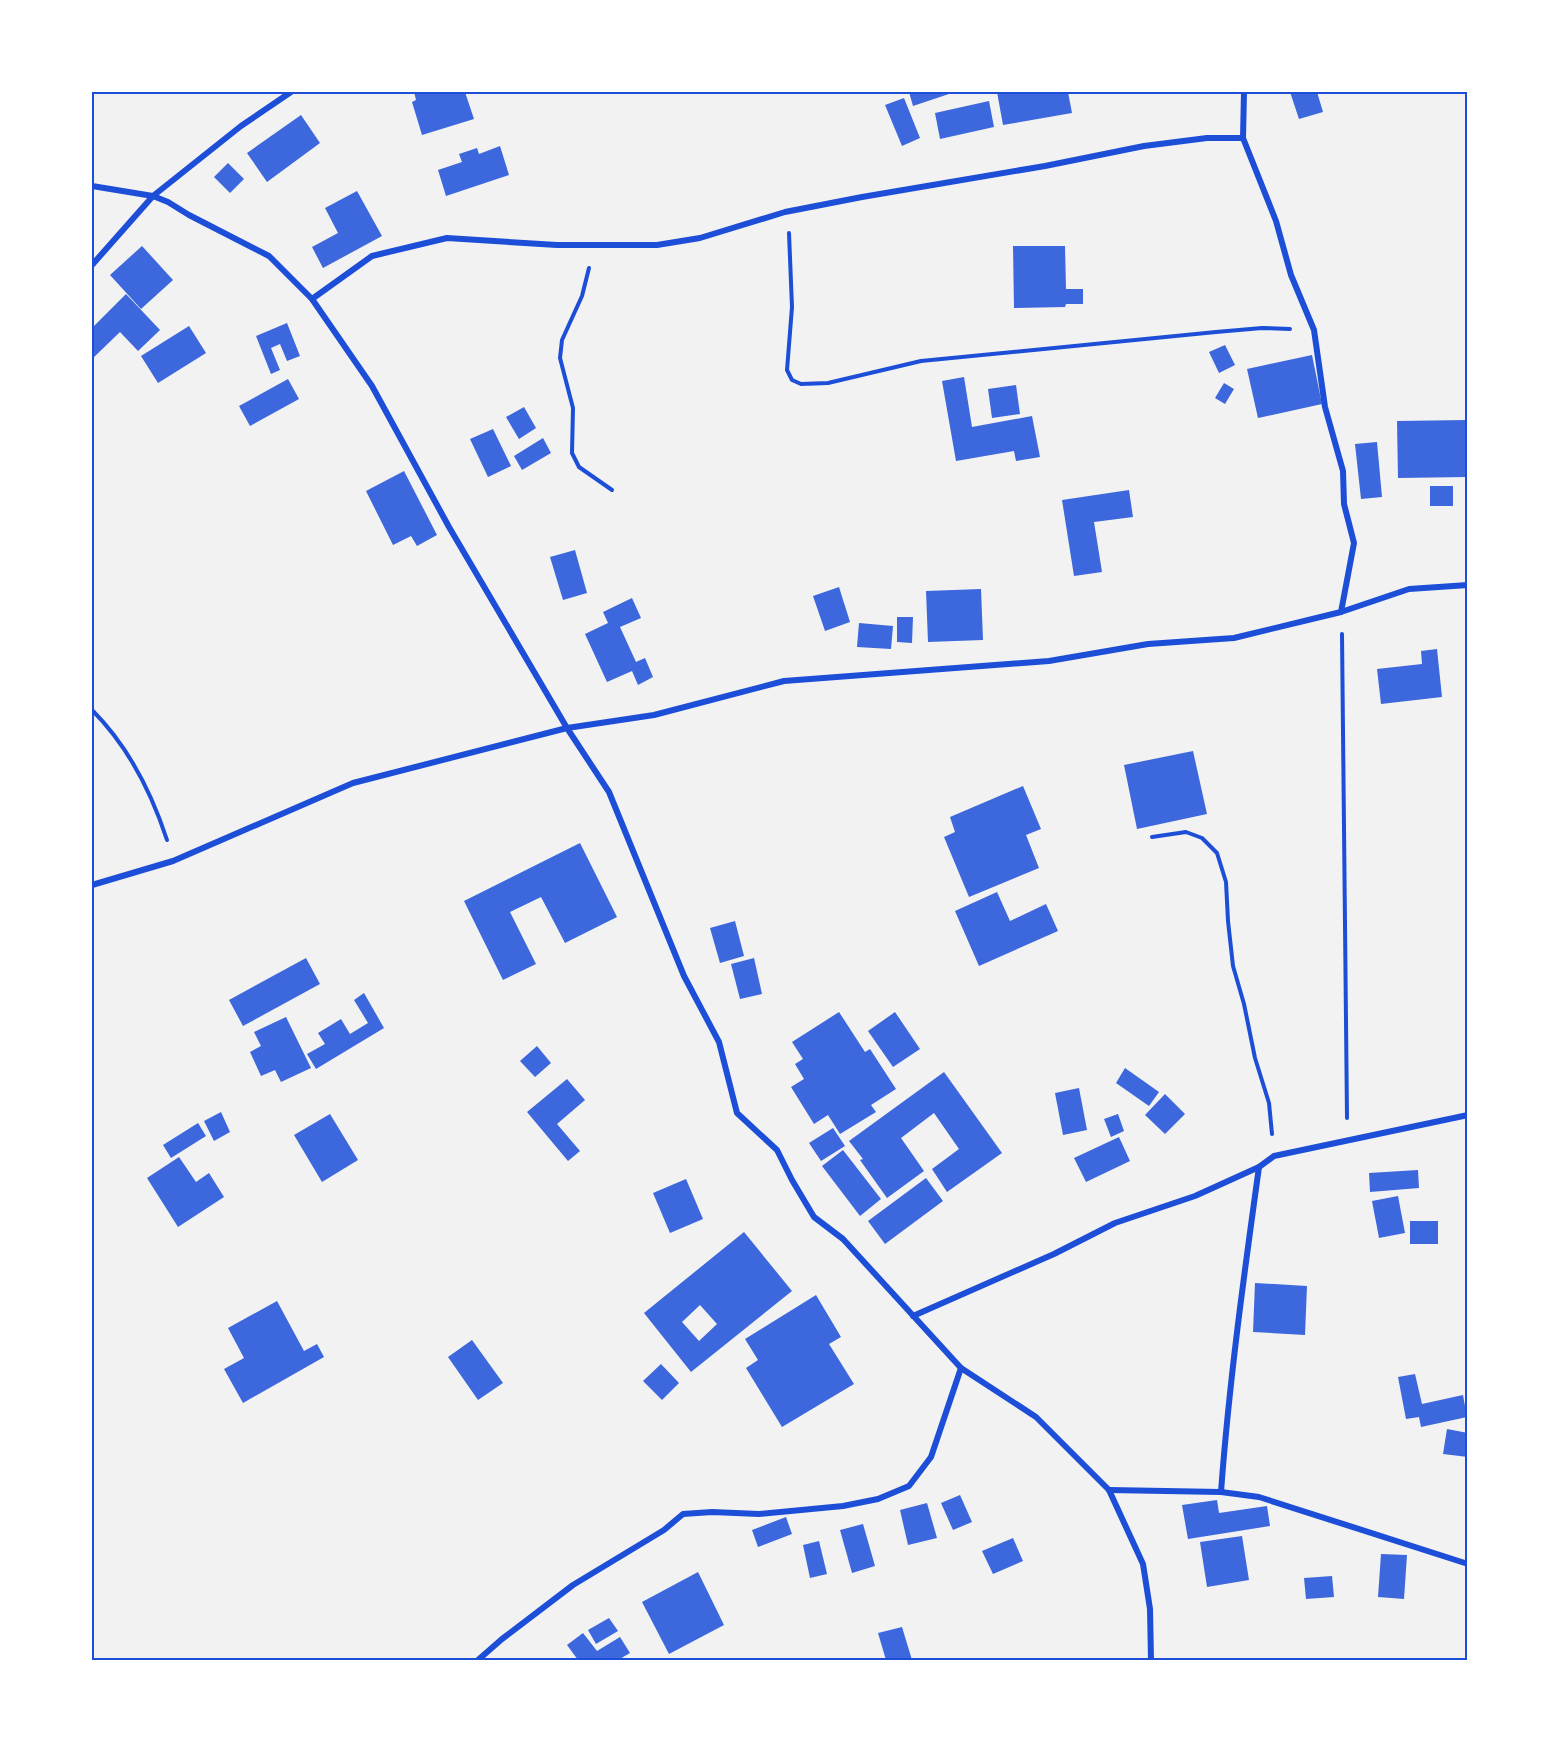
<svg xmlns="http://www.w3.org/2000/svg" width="1559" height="1752" font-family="Lora,serif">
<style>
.building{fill:#3d67dc;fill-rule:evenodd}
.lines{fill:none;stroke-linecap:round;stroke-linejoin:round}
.path{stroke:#1d4ed8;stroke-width:4}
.minor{stroke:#1d4ed8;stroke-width:6}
.neatline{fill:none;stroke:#1d4ed8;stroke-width:2}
</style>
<rect width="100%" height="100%" fill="#f2f2f2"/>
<!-- building -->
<g class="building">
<polygon points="414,92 465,92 474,119 422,135 412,102 416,100"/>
<polygon points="909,92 948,92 949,94 913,106"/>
<polygon points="997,92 1068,92 1072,113 1003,125"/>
<polygon points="1290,92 1317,92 1323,112 1299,119"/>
<polygon points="904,98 920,138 902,146 885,105"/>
<polygon points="989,101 994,127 940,139 935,113"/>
<polygon points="301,115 320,143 267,182 247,153"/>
<polygon points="500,146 509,175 446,196 438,170 462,162 459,154 477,148 479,154"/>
<polygon points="228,163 244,179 230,193 214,177"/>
<polygon points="357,191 382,236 323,268 312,247 338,233 325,208"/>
<polygon points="142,246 173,280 141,309 110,275"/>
<polygon points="1013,246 1065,246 1066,289 1083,289 1083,304 1066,304 1065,307 1014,308"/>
<polygon points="126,294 160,330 138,351 120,332 92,359 92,328"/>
<polygon points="287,323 300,356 287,361 280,344 271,348 280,370 271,374 256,336"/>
<polygon points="189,326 206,353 158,383 141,356"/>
<polygon points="1225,345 1235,365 1219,373 1209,352"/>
<polygon points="1312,355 1322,404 1258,418 1247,369"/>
<polygon points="964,377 972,427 1032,416 1040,457 1016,461 1014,451 956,461 942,381"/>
<polygon points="288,379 299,399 250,426 239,406"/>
<polygon points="1224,383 1234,389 1225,404 1215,398"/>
<polygon points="1016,385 1020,414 992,418 988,389"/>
<polygon points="524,407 536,428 519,439 506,417"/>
<polygon points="1466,420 1467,477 1398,478 1397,421"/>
<polygon points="493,429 511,466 488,477 470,439"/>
<polygon points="543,438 551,453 522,470 514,456"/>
<polygon points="1377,442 1382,497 1361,499 1355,444"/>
<polygon points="404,471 437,535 417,546 411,536 393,545 366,491"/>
<rect x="1430" y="486" width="23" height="20"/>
<polygon points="1129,490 1133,517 1094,522 1102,572 1074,576 1062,500"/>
<polygon points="575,550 587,593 563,600 550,557"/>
<polygon points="839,587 850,622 825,631 813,596"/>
<polygon points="981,589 983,640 928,642 926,591"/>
<polygon points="632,598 641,618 620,627 636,662 645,658 653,677 638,685 632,671 607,682 585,634 608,623 603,612"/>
<polygon points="897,617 913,617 912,643 897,642"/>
<polygon points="859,623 893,626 891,649 857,647"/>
<polygon points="1437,649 1442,697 1381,704 1377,669 1422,664 1421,651"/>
<polygon points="1193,751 1207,814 1137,829 1124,765"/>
<polygon points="1023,786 1041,829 1026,835 1039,868 969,897 944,837 955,832 950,817"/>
<polygon points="580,843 617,917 565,943 541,897 510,912 536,964 503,980 464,901"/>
<polygon points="997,892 1010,921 1046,904 1058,931 979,966 955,911"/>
<polygon points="735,921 744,956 720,963 710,928"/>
<polygon points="306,958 320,984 243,1026 229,1000"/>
<polygon points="754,958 762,994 740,999 731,964"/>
<polygon points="364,993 384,1028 316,1069 307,1054 325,1044 318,1033 341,1019 350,1034 368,1023 354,1000"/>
<polygon points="839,1012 865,1052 870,1049 896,1089 871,1105 876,1112 840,1134 828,1115 814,1124 791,1087 804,1079 795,1064 803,1059 792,1042"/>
<polygon points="895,1012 920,1049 893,1067 868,1031"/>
<polygon points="286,1017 311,1068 281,1082 275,1070 261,1076 250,1052 261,1046 254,1032"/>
<polygon points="537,1046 551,1063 535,1077 520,1061"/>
<polygon points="1125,1068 1159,1092 1149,1106 1116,1083"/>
<polygon points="944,1072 1002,1153 947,1192 932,1169 959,1149 934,1113 901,1138 924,1171 887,1198 860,1160 863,1159 849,1141"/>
<polygon points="567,1079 585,1100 557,1124 580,1151 568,1161 527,1112"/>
<polygon points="1079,1088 1087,1130 1063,1135 1055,1093"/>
<polygon points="1165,1094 1185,1114 1165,1134 1145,1115"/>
<polygon points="221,1112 230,1132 214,1141 204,1121"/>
<polygon points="330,1114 358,1160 322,1182 294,1135"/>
<polygon points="1118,1114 1124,1131 1111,1137 1104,1119"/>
<polygon points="198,1123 206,1136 171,1158 163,1145"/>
<polygon points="833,1128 845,1146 821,1161 809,1143"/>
<polygon points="1119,1137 1130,1161 1086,1182 1074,1158"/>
<polygon points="843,1150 881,1199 860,1216 822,1166"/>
<polygon points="179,1157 196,1182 209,1173 224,1197 178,1227 147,1178"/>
<polygon points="1418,1170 1419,1188 1370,1192 1369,1173"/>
<polygon points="926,1178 943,1201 885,1244 868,1221"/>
<polygon points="686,1179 703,1219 670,1233 653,1193"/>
<polygon points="1398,1196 1405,1233 1379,1238 1372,1201"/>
<rect x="1410" y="1221" width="28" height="23"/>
<path d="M 744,1232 L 792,1291 L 691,1372 L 644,1313 ZM 700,1305 L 717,1324 L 699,1341 L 682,1322 Z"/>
<polygon points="1255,1283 1307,1286 1305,1335 1253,1332"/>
<polygon points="816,1295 841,1337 829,1344 854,1384 782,1427 746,1368 758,1360 745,1339"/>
<polygon points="277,1301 304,1351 317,1344 324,1357 243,1403 224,1369 244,1358 228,1328"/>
<polygon points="472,1340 503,1383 478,1400 448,1357"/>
<polygon points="661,1364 679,1383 662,1400 643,1381"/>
<polygon points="1415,1374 1422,1404 1463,1395 1467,1417 1421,1427 1419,1417 1406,1419 1398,1377"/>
<polygon points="1447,1429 1468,1433 1468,1457 1443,1454"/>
<polygon points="960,1495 972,1522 953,1530 941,1503"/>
<polygon points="1217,1500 1219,1513 1267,1506 1270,1526 1188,1539 1182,1505"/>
<polygon points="927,1503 937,1538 908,1545 900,1510"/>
<polygon points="786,1517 792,1534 758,1547 752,1530"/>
<polygon points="863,1524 875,1566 852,1573 840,1530"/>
<polygon points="1242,1536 1249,1580 1207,1587 1200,1542"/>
<polygon points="1013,1538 1023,1561 993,1574 982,1551"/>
<polygon points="819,1541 827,1574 810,1578 803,1545"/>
<polygon points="1381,1554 1407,1555 1404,1599 1378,1597"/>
<polygon points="698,1572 724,1625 669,1654 642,1602"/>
<polygon points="1332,1576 1334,1597 1306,1599 1304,1578"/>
<polygon points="609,1618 618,1631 596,1644 588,1630"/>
<polygon points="902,1627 912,1660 886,1660 878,1633"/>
<polygon points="583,1633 597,1651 620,1637 630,1653 618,1660 578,1660 567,1645"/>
</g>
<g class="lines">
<!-- path -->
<g class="path">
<polyline points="789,233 792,307 787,370 792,380 801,384 828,383 921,361 1216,332 1262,328 1290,329"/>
<polyline points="589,268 582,296 562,340 560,358 573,408 572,453 579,467 612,490"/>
<polyline points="1342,634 1347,1118"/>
<path d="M 92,710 C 128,746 151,791 167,840"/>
<polyline points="1152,837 1186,832 1202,838 1217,853 1226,882 1228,921 1233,966 1244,1004 1255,1058 1269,1103 1272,1134"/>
</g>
<!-- minor -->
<g class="minor">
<polyline points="1243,138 1244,92"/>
<polyline points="92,186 153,196 168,202 189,215 269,256 312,299 372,386 449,527 567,728 609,792 684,976 719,1042 737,1113 777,1150 792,1180 814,1217 843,1239 961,1368 1036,1417 1109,1490 1143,1564 1150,1609 1151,1660"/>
<polyline points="92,265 153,196 241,126 291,92"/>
<polyline points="312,299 372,256 447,238 557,245 657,245 700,238 785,212 862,197 1045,166 1144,146 1207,138 1243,138 1276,221 1291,275 1314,330 1325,407 1343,471 1344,504 1354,543 1341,612"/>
<polyline points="92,885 173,861 353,783 567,728 654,715 784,681 1049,661 1148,644 1234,638 1341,612 1409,589 1468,585"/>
<polyline points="913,1316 1054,1254 1115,1223 1195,1196 1259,1167 1274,1156 1468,1115"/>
<polyline points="1109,1490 1221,1492 1259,1497 1468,1564"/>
<path d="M 1221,1492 C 1229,1383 1244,1275 1259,1167"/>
<polyline points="478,1660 502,1639 573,1585 664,1530 683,1514 712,1512 759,1514 843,1506 878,1499 909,1486 931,1457 961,1368"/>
</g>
</g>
<!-- border -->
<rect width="1559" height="1752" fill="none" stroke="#ffffff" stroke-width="186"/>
<rect x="93" y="93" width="1373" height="1566" class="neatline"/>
</svg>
